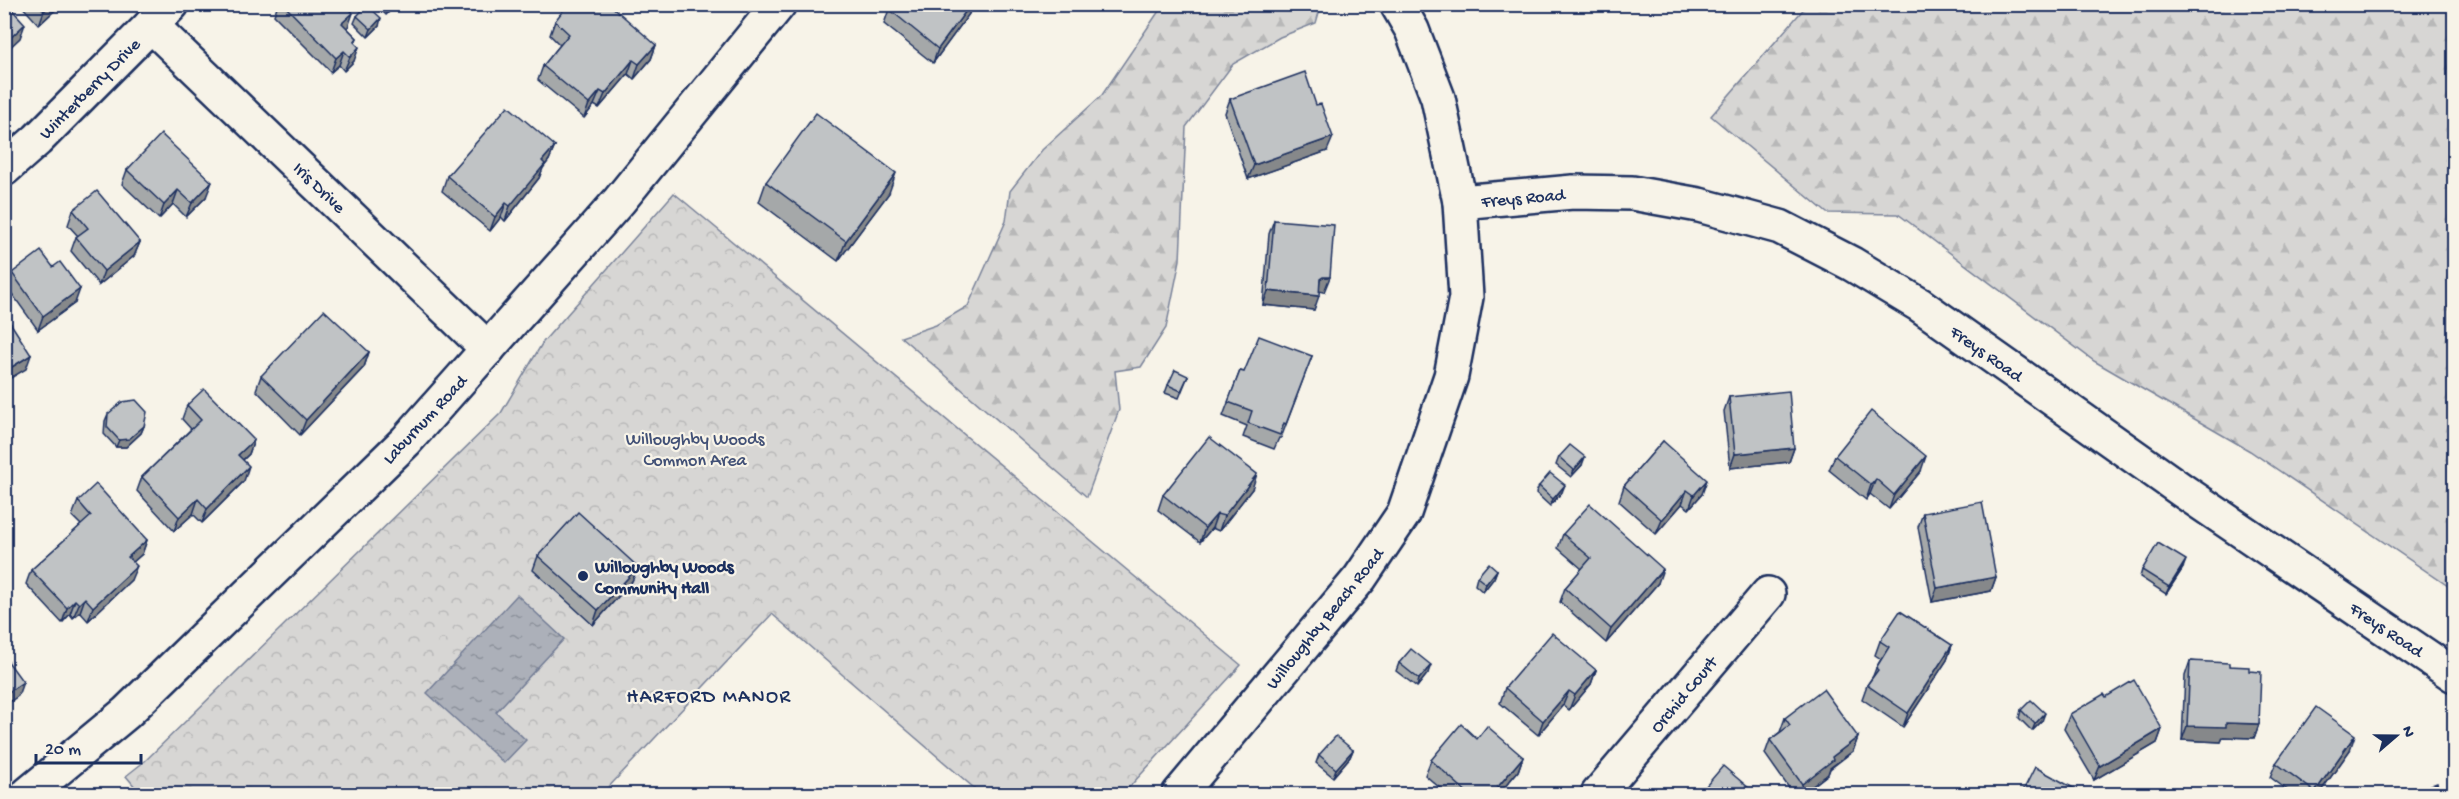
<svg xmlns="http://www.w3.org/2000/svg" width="2459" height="799" font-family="'Gochi Hand',sans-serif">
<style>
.forest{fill:url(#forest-firs);stroke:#798299;stroke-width:1.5}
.park{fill:url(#park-crowns);stroke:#798299;stroke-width:1.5}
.water{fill:url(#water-ripples);stroke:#727c95;stroke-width:1.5}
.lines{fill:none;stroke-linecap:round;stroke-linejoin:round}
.minor-casing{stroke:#1b2f5e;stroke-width:38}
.tertiary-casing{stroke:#1b2f5e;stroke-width:38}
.minor{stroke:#f7f3e8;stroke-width:33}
.tertiary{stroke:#f7f3e8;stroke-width:33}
.wall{fill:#a5a8a9;stroke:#1b2f5e;stroke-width:1.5}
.shaded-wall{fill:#86888a;stroke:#1b2f5e;stroke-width:1.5}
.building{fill:#c0c3c5;stroke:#1b2f5e;stroke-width:1.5}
.poi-dot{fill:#1b2f5e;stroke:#f7f3e8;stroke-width:2}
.labels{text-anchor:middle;stroke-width:4.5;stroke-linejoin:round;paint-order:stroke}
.street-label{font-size:18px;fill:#1b2f5e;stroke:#f7f3e8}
.park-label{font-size:18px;fill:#415076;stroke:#f7f3e8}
.poi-label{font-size:18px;font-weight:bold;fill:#1b2f5e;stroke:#f7f3e8;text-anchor:start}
.neighbourhood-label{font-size:20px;letter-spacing:1.5px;fill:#1b2f5e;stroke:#f7f3e8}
</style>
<defs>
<pattern id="forest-firs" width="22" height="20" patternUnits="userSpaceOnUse" patternTransform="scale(1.5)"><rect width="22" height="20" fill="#d7d6d4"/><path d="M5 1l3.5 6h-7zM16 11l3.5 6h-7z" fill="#b8b8b8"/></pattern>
<pattern id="park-crowns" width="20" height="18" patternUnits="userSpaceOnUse" patternTransform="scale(1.5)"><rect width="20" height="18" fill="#d7d6d4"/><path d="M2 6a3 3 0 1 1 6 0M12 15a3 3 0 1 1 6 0" fill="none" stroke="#b8b8b8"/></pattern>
<pattern id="water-ripples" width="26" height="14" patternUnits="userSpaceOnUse" patternTransform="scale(1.5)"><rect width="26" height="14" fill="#acb0b9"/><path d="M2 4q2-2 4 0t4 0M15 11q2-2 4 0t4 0" fill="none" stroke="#8b909a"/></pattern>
</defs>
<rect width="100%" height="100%" fill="#f7f3e8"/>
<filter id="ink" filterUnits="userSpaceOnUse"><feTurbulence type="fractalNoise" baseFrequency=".0167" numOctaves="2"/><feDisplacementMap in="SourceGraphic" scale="12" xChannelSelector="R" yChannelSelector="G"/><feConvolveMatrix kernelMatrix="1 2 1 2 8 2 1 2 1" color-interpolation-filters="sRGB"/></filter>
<g filter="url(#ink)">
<!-- forest -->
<g class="forest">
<polygon points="1808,4 2454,5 2454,590 2250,451 2094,361 1898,214 1827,213 1711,116"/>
<polygon points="1163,5 1317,4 1320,9 1316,23 1280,37 1233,64 1186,127 1180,260 1166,328 1141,367 1115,371 1119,410 1087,497 901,337 936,325 968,306 1006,221 1010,191 1042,150 1102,95"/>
</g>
<!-- park -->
<polygon class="park" points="674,193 1241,665 1123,794 981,794 772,614 602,794 141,794 126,776 145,761 501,413 543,342"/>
<!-- water -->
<polygon class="water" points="517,595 564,639 496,712 526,740 504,763 427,693"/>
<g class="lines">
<defs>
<g id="minor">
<polyline points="151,25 488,349"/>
<polyline points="4,169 37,140 172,4"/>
<polyline points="1460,202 1573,192 1632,193 1699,205 1780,227 1852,264 1920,305 2183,491 2454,675"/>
<polyline points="28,794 126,713 406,441 619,201 779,4"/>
<polyline points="1598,794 1768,594"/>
</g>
<polyline id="tertiary" points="1179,794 1360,578 1404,513 1451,376 1466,297 1460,202 1438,98 1412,30 1397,4"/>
</defs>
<!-- minor casing -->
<use href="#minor" class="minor-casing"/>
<!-- tertiary casing -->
<use href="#tertiary" class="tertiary-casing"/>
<!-- minor -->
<use href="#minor" class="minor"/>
<!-- tertiary -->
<use href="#tertiary" class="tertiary"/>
</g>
<!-- wall -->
<g class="wall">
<polygon points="20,4 57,4 56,9 39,25"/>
<polygon points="278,4 345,4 348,27 347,28 357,38 355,43 354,61 344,71 339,65 331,72 274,15"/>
<polygon points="375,4 396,4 386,15"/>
<polygon points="893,4 972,4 969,14 933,63 884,24 889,9"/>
<polygon points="357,16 379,26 368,37 354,23"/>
<polygon points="555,21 656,45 651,59 634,79 628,74 599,108 594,105 584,118 538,80 543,66 560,45 550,35"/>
<polygon points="1230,99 1327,151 1248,179 1225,113"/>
<polygon points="555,146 549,160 543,168 539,178 505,221 501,217 490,231 442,191 447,176"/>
<polygon points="127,170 206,197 186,217 173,204 159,219 122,184"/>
<polygon points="766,182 889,193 838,261 759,202"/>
<polygon points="73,210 140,242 134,256 99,285 71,251 76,237 78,236 68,225"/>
<polygon points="1274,220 1324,292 1319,291 1314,310 1263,305 1269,234"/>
<polygon points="53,267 75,303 38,330 7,287 12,273"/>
<polygon points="369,352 364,367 300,435 256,390 261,376"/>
<polygon points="1312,356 1281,438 1279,438 1274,449 1243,437 1247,426 1223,416 1240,371 1244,372"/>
<polygon points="1188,376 1179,398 1165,393 1168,385"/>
<polygon points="1729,397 1794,448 1789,462 1730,468 1724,411"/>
<polygon points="187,405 254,440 249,454 243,460 244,481 202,523 193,514 174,531 137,491 142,477 191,429 182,419"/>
<polygon points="108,414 144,426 141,433 126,447 116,447 104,434 105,421"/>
<polygon points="1663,441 1702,494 1689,509 1682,504 1656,534 1619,501 1624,486"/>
<polygon points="1835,456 1921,471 1889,509 1870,494 1866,500 1829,470"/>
<polygon points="1559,457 1582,465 1571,477 1556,465"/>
<polygon points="1539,486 1562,492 1550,506 1536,493"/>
<polygon points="1252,489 1219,531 1212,528 1200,542 1158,510 1163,495"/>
<polygon points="78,501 147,540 142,554 133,562 131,580 88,621 80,612 73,618 70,614 62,623 26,584 31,570 81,525 72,516"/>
<polygon points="1923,513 1996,577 1991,591 1932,602 1918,527"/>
<polygon points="1563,534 1658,583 1606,643 1560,602 1565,588 1582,569 1558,548"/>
<polygon points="538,556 638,567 632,581 593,625 533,570"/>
<polygon points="2183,568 2166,594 2140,577 2142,570"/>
<polygon points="1497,570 1494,578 1483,592 1475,585 1477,577"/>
<polygon points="1880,641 1952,645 1947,660 1903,727 1862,699 1867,685 1873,676 1876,668 1881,659 1875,655"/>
<polygon points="2190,661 2229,666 2249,671 2259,724 2254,738 2223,737 2221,742 2182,740 2185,676"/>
<polygon points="1399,663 1428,673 1417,687 1396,671"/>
<polygon points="1596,670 1591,684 1569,710 1563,705 1538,735 1500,703 1505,688"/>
<polygon points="2106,697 2162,729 2157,743 2094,780 2064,729 2070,714"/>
<polygon points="2021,710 2042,721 2032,731 2019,718"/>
<polygon points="1785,718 1858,737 1853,751 1830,769 1828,774 1801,795 1794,795 1765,754 1770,740 1780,732"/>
<polygon points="1477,739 1523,757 1518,771 1498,795 1448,795 1425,775 1431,760"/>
<polygon points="1353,750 1350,757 1333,777 1316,763 1319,755"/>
<polygon points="2350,750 2318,795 2294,795 2270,777 2276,763"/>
</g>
<!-- shaded-wall -->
<g class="shaded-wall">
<polygon points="51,4 57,4 56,9 39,25 44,11"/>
<polygon points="390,4 396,4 386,15"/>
<polygon points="971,4 972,4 969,14 933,63 938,49"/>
<polygon points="353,13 348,27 337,37 342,23"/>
<polygon points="381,18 379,26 368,37 371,29"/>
<polygon points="25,24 20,38 4,53 4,44"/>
<polygon points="656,45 651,59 634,79 639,64"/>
<polygon points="359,47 354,61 344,71 350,57"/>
<polygon points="344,51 339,65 331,72 336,58"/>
<polygon points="633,60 628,74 599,108 605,94"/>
<polygon points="600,91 594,105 584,118 589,104"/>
<polygon points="1333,137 1327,151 1248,179 1254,165"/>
<polygon points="555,146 549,160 543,168 539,178 505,221 510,206 542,161"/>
<polygon points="896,173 889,193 838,261 846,241"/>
<polygon points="212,182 206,197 186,217 192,203"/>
<polygon points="178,190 173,204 159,219 164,205"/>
<polygon points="506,203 501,217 490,231 495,217"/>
<polygon points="140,242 134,256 99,285 104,271"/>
<polygon points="1323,277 1330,277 1324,292 1318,291 1320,279"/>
<polygon points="80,289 75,303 38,330 43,316"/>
<polygon points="1268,291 1319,296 1314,310 1263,305"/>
<polygon points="369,352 364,367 300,435 306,420"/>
<polygon points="31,355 26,369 4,382 4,376 7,370"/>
<polygon points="144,426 141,433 126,447 116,447 119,440"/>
<polygon points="254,440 249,454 233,469 238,455"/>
<polygon points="1794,448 1789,462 1730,468 1735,454"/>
<polygon points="1926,456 1921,471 1889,509 1894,495"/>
<polygon points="1585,457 1582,465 1571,477 1574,470"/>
<polygon points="249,466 244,481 202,523 207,509"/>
<polygon points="1257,474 1252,489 1219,531 1224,516"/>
<polygon points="1876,479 1870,494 1866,500 1871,485"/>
<polygon points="1707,480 1702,494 1689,509 1694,495"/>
<polygon points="1565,485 1562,492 1550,506 1553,499"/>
<polygon points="1687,490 1682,504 1656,534 1662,520"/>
<polygon points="198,499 193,514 174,531 179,517"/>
<polygon points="1217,514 1212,528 1200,542 1205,528"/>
<polygon points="147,540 142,554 123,571 128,557"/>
<polygon points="2186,560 2183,568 2166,594 2169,587"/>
<polygon points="137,566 131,580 88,621 93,607"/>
<polygon points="638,567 632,581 593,625 598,610"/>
<polygon points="1663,569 1658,583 1606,643 1611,629"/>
<polygon points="1497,570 1494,578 1483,592 1486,584"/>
<polygon points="1996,577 1991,591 1932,602 1937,588"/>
<polygon points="85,598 80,612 73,618 79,604"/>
<polygon points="75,600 70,614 62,623 67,608"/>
<polygon points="1952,645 1947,660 1903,727 1908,713"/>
<polygon points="1431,665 1428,673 1417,687 1419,679"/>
<polygon points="1596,670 1591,684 1569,710 1575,695"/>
<polygon points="23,682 18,696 4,706 4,695"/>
<polygon points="1569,691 1563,705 1538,735 1543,721"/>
<polygon points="2045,713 2042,721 2032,731 2035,724"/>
<polygon points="2226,723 2259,724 2254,738 2223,737 2221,742 2182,740 2187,726"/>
<polygon points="2162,729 2157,743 2094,780 2100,766"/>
<polygon points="2355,735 2350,750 2318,795 2314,795 2315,792"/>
<polygon points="1858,737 1853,751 1830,768 1828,774 1801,795 1798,795 1802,784 1832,757"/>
<polygon points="1353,750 1350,757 1333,777 1336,769"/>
<polygon points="1523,757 1518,771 1498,795 1491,795"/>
</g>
<!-- building -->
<g class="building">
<polygon points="4,4 7,4 25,24 4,44"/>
<polygon points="38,4 51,4 44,11"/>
<polygon points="283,4 345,4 353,13 342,23 357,38 354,42 359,47 350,57 344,51 336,58"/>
<polygon points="568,4 609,4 656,45 639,64 633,60 605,94 600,91 589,104 543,66 569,34 555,21"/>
<polygon points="893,4 971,4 938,49 889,9"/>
<polygon points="367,5 381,18 371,29 357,16"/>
<polygon points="1305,72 1316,105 1321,104 1333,137 1254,165 1230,99"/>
<polygon points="508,106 555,146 542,161 545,164 510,206 506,203 495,217 447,176"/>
<polygon points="816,113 896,173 846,241 766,182"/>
<polygon points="161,134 212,182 192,203 178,190 164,205 127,170"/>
<polygon points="97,191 140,242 104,271 76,237 88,228 73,210"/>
<polygon points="1274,220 1334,225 1330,277 1323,277 1320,279 1319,296 1268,291"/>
<polygon points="41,251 53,267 60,262 80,289 43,316 12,273"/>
<polygon points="324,310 369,352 306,420 261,376"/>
<polygon points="4,313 31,355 7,370 4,366"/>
<polygon points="1259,336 1312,356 1286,424 1284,423 1280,435 1248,423 1252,411 1228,402 1240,371 1244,372"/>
<polygon points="1175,370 1188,376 1181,391 1168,385"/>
<polygon points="204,389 254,440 238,455 249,466 207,509 198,499 179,517 142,477 201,420 187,405"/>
<polygon points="1789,391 1794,448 1735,454 1729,397"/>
<polygon points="136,400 147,412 144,426 129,439 119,440 107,427 108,414 122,402"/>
<polygon points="1871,411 1926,456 1894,495 1876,479 1871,485 1835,456"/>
<polygon points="1209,437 1257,474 1224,516 1217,514 1205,528 1163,495"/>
<polygon points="1663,441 1707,480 1694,495 1687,490 1662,520 1624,486"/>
<polygon points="1570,445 1585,457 1574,470 1559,457"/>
<polygon points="1550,473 1565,485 1553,499 1539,486"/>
<polygon points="96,484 147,540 128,557 137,566 93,607 85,598 79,604 75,600 67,608 31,570 91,516 78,501"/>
<polygon points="1982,502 1996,577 1937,588 1923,513"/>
<polygon points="1590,504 1663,569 1611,629 1565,588 1591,558 1563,534"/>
<polygon points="578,512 638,567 598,610 538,556"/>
<polygon points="2158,543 2186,560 2169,587 2142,570"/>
<polygon points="1489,563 1497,570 1486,584 1477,577"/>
<polygon points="1900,611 1952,645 1908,713 1867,685 1878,670 1876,668 1889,647 1880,641"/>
<polygon points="1552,633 1596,670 1575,695 1569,691 1543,721 1505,688"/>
<polygon points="1411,649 1431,665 1419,679 1399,663"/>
<polygon points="4,656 23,682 4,695"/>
<polygon points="2190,661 2229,663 2229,666 2249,667 2249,671 2261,672 2259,724 2226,723 2226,727 2187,726"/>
<polygon points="2134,680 2162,729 2100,766 2070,714 2104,694 2106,697"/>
<polygon points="1823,689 1858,737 1832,757 1833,760 1802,784 1770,740 1790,725 1785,718"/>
<polygon points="2031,700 2045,713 2035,724 2021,710"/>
<polygon points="2316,707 2355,735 2315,792 2276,763"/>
<polygon points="1461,724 1477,739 1487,726 1523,757 1491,795 1470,795 1431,760"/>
<polygon points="1336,736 1353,750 1336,769 1319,755"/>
<polygon points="1723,766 1757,795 1703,795 1700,793"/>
<polygon points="2035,767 2086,795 2021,795"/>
<polygon points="2437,783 2441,795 2403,795"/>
</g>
</g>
<!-- markers -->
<circle class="poi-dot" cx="583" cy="576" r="6"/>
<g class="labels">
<!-- street labels -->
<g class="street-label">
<text transform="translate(89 88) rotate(-45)" y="6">Winterberry Drive</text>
<text transform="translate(320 187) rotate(44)" y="6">Iris Drive</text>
<text transform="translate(1523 197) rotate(-5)" y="6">Freys Road</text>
<text transform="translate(1987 353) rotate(35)" y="6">Freys Road</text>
<text transform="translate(424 419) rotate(-47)" y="6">Laburnum Road</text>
<text transform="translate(1324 618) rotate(-51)" y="6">Willoughby Beach Road</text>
<text transform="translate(2387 629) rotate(34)" y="6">Freys Road</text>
<text transform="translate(1683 694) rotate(-50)" y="6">Orchid Court</text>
</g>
<!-- park labels -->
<g class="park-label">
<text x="695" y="444">Willoughby Woods<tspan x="695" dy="21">Common Area</tspan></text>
</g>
<!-- poi labels -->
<g class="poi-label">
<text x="595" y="572">Willoughby Woods<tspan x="595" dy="21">Community Hall</tspan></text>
</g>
<!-- neighbourhood labels -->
<g class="neighbourhood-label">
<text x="709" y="702">HARFORD MANOR</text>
</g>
</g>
<!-- margin -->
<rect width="2459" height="799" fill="none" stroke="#f7f3e8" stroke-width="24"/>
<rect x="12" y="12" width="2435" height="775" fill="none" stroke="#1b2f5e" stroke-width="2" filter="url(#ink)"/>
<!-- north arrow -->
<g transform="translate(2396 736) rotate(70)" stroke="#f7f3e8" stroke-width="4.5" paint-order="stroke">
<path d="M0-4.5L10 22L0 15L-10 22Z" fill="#1b2f5e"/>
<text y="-9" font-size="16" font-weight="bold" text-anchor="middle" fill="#1b2f5e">N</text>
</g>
<!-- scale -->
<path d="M36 754v9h105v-9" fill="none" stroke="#1b2f5e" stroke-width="3"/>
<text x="45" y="754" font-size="18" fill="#1b2f5e" stroke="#f7f3e8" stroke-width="4.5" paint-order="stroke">20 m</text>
</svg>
